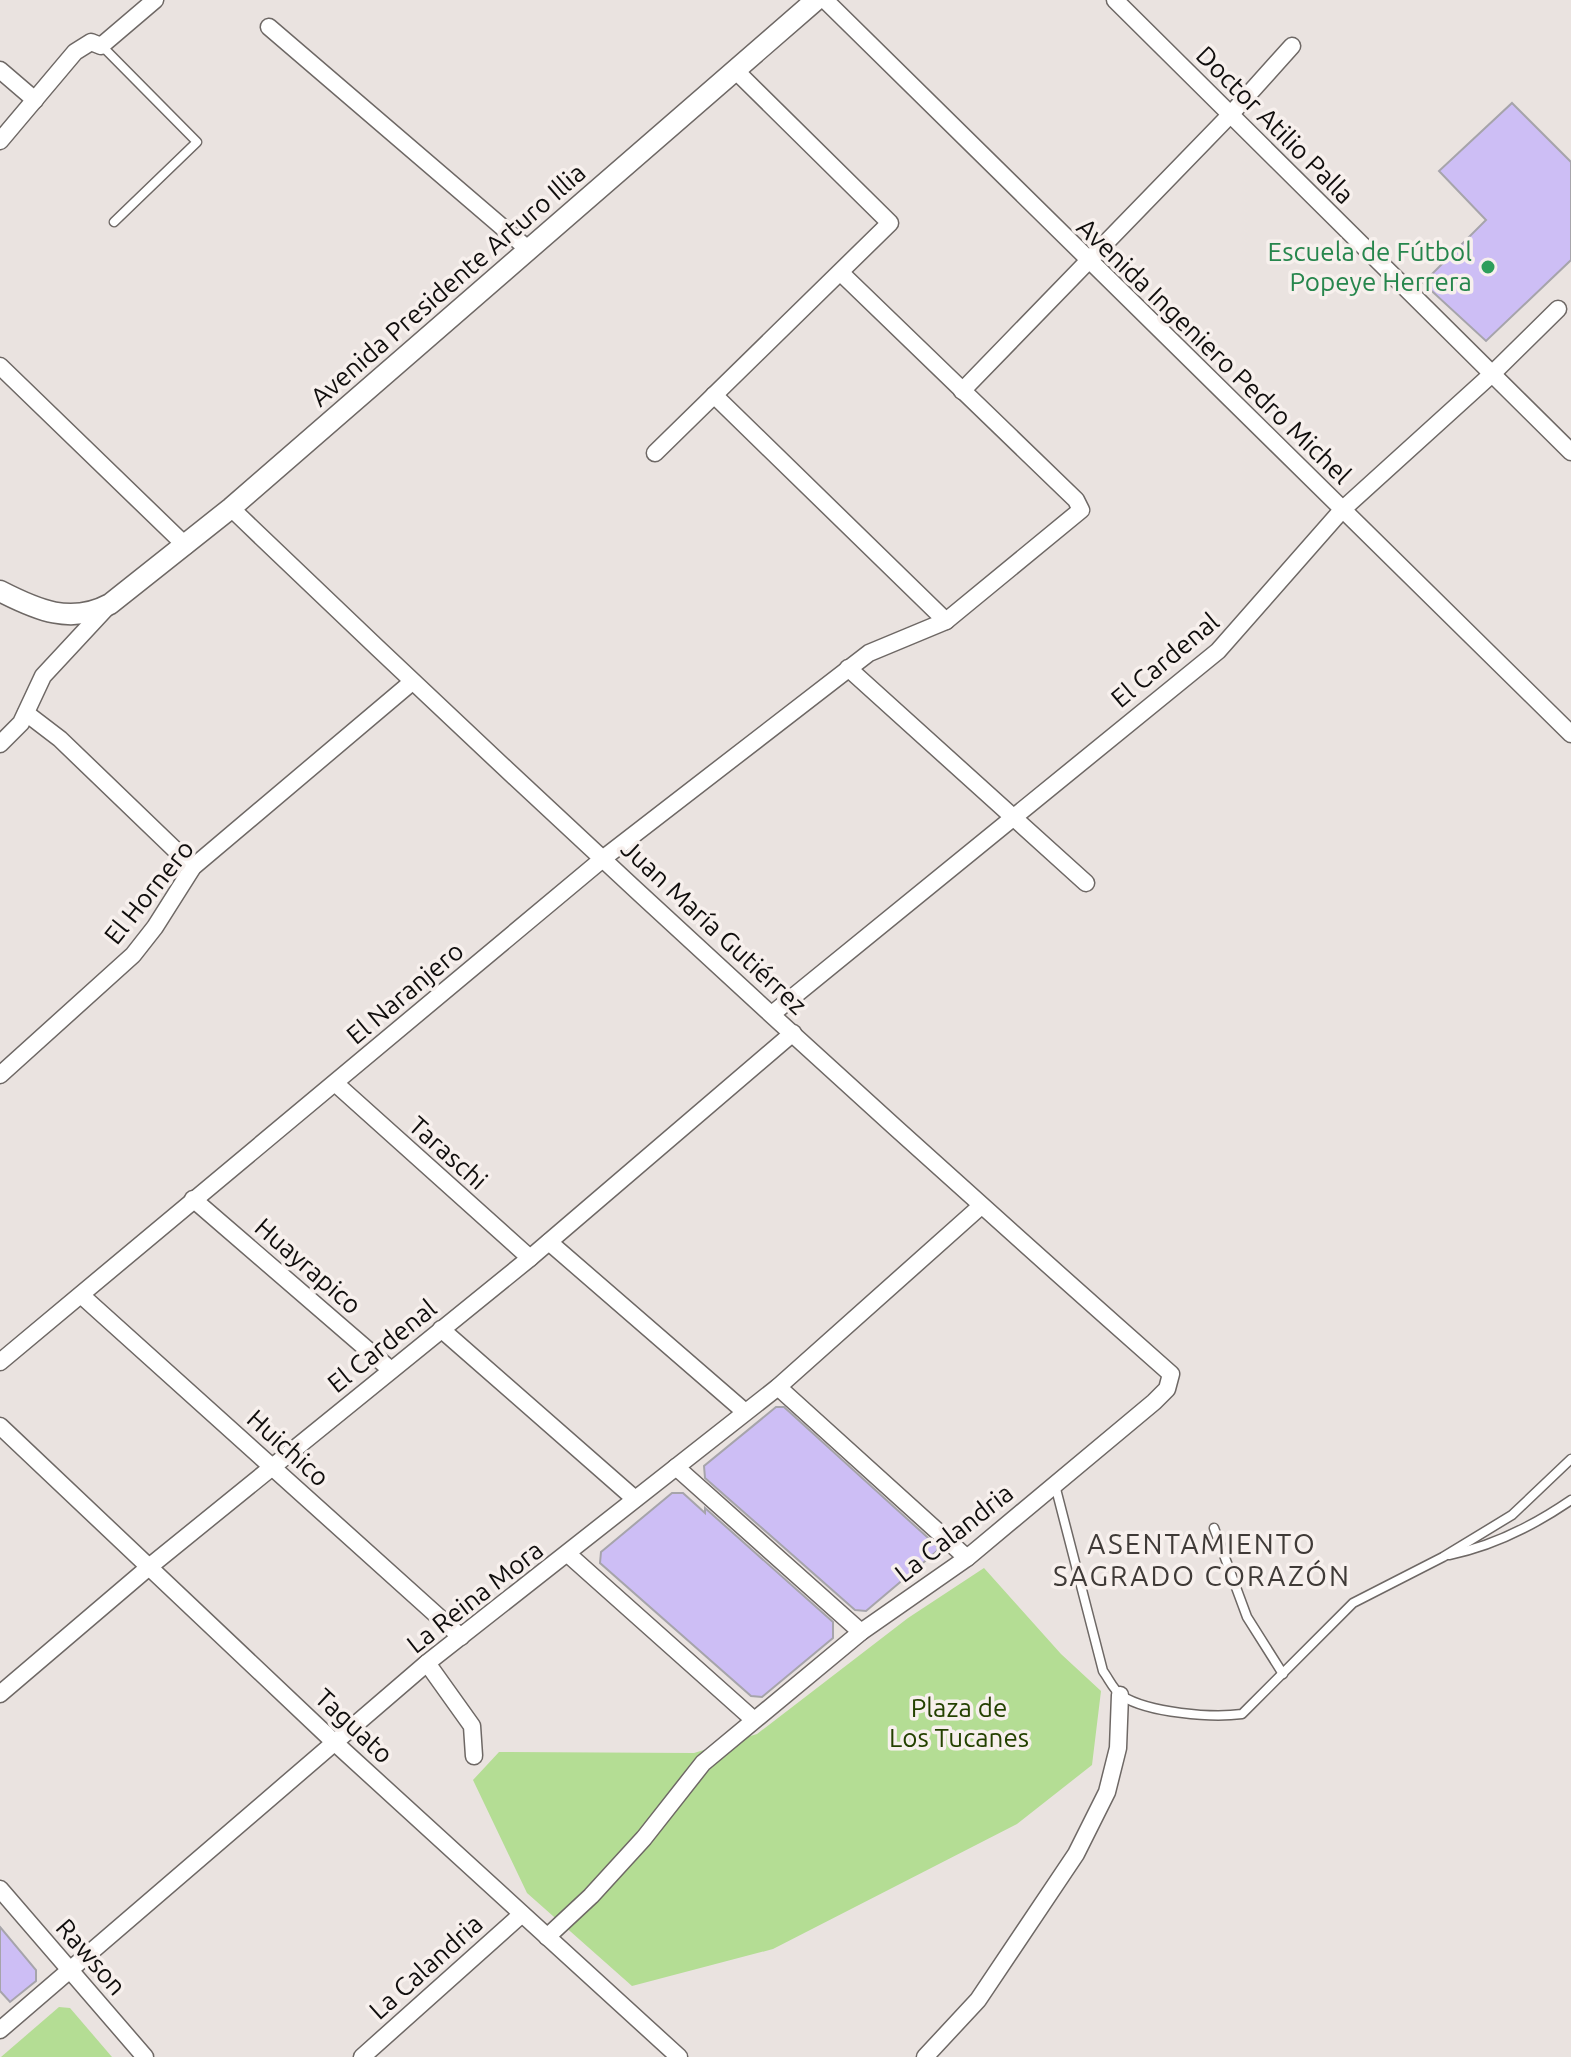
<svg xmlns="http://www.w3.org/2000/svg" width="1571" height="2057" font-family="Ubuntu,sans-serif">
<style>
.green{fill:#b4dd94}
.building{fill:#cdbef5;stroke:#a6a4aa;stroke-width:2}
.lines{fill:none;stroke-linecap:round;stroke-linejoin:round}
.service-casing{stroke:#6e6865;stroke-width:11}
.minor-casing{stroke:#6e6865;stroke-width:19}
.tertiary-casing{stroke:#6e6865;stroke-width:23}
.service{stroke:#fff;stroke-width:8}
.minor{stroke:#fff;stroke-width:16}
.tertiary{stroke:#fff;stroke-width:20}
.leisure-dot{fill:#2e9e5b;stroke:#f7f0ed;stroke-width:3}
.labels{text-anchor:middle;stroke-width:7;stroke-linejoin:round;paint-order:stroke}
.street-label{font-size:26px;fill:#100e0d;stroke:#f7f0ed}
.leisure-label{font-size:26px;fill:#27864d;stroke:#f7f0ed;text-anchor:end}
.park-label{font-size:26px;fill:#244100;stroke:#f7f0ed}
.neighbourhood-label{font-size:28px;letter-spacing:2px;fill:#3f3a37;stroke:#f7f0ed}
</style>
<rect width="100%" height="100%" fill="#eae3e0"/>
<!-- green -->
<g class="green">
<polygon points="984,1568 1061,1654 1101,1691 1092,1765 1017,1824 773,1949 632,1986 527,1893 473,1780 499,1752 694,1753 757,1734 908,1618"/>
<polygon points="59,2007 70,2008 112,2057 1,2057"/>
</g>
<!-- building -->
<g class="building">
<polygon points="1512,103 1571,162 1571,260 1486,341 1423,283 1486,220 1439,171"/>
<polygon points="776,1407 784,1407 937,1546 937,1551 866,1611 855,1610 705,1478 704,1466"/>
<polygon points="672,1493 683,1493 705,1513 705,1508 833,1622 833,1638 762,1697 751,1696 600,1563 601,1552"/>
<polygon points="0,1927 36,1970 36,1981 10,2002 0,1991"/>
</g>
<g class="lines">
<defs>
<g id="service">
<polyline points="102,46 197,142 114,222"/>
<path d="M 1055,1485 L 1103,1671 C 1109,1679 1114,1691 1122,1696 C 1149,1713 1212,1718 1242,1714 L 1353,1603 L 1443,1557 L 1512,1515 L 1571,1459"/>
<polyline points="1214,1528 1247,1617 1283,1674"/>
<path d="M 1449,1555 C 1494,1546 1533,1526 1571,1500"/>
</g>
<g id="minor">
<polyline points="825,0 1571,734"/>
<polyline points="1115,0 1571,452"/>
<polyline points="269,27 529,250"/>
<polyline points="0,70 35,100"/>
<polyline points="0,141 75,52 91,42 101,46 155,0"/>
<polyline points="0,366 186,546"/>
<polyline points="962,391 1230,115 1292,46"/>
<polyline points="714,395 946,621"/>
<polyline points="655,453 890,223 735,70"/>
<path d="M 231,508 C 538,803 852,1092 1171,1374 L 1167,1389 L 1154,1402 L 967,1558 L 861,1632 L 703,1763 L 644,1838 L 591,1896 L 547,1937"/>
<polyline points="848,668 1086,883"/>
<polyline points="26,713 60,739 193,867"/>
<polyline points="0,744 21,723 43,676 109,605"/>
<polyline points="772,1014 1218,651 1342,510 1492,374 1558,309"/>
<polyline points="0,1075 133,955 155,927 193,867 412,682"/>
<polyline points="335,1083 530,1258"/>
<polyline points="193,1199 391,1370"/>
<polyline points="549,1242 744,1411"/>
<polyline points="81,1295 461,1637"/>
<polyline points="441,1329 635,1499"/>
<polyline points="0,1362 605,857 869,653 946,621 1081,510 1076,500 841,273"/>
<polyline points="778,1387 967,1558"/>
<polyline points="0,1426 333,1741 679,2057"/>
<polyline points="676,1467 861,1632"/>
<polyline points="569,1555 754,1720"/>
<polyline points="427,1663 472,1726 474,1756"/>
<polyline points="0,1694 149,1567 530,1258 793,1033"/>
<polyline points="0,1889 145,2057"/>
<polyline points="0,2030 427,1663 778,1387 981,1206"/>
<polyline points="362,2057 522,1914"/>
<polyline points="925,2057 978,2000 1076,1854 1107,1792 1118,1748 1120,1695"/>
</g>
<path id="tertiary" d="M 0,591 C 37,610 71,625 110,604 L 231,508 L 816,0"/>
</defs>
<!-- service casing -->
<use href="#service" class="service-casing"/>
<!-- minor casing -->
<use href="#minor" class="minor-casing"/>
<!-- tertiary casing -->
<use href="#tertiary" class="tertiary-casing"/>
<!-- service -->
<use href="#service" class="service"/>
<!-- minor -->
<use href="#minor" class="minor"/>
<!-- tertiary -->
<use href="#tertiary" class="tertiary"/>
</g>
<!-- markers -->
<circle class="leisure-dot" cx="1488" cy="267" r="8"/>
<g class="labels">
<!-- street labels -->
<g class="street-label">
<text transform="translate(1275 125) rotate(45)" y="9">Doctor Atilio Palla</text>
<text transform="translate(448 285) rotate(-41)" y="9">Avenida Presidente Arturo Illia</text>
<text transform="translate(1214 351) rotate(44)" y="9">Avenida Ingeniero Pedro Michel</text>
<text transform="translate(1165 660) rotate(-40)" y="9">El Cardenal</text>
<text transform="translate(149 892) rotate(-51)" y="9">El Hornero</text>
<text transform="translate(714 927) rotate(43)" y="9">Juan María Gutiérrez</text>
<text transform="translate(405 993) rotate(-40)" y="9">El Naranjero</text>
<text transform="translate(448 1153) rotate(42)" y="9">Taraschi</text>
<text transform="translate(308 1266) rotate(41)" y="9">Huayrapico</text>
<text transform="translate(382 1346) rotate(-39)" y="9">El Cardenal</text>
<text transform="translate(288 1448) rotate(42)" y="9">Huichico</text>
<text transform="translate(954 1533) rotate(-38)" y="9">La Calandria</text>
<text transform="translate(475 1597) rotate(-38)" y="9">La Reina Mora</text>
<text transform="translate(354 1726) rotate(43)" y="9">Taguato</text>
<text transform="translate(91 1957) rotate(49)" y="9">Rawson</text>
<text transform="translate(426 1967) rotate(-42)" y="9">La Calandria</text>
</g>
<!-- leisure labels -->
<g class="leisure-label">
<text x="1472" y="261">Escuela de Fútbol<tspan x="1472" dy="30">Popeye Herrera</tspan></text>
</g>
<!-- park labels -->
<g class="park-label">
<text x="959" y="1717">Plaza de<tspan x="959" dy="30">Los Tucanes</tspan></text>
</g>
<!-- neighbourhood labels -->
<g class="neighbourhood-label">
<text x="1202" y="1554">ASENTAMIENTO<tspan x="1202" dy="32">SAGRADO CORAZÓN</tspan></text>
</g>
</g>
</svg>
